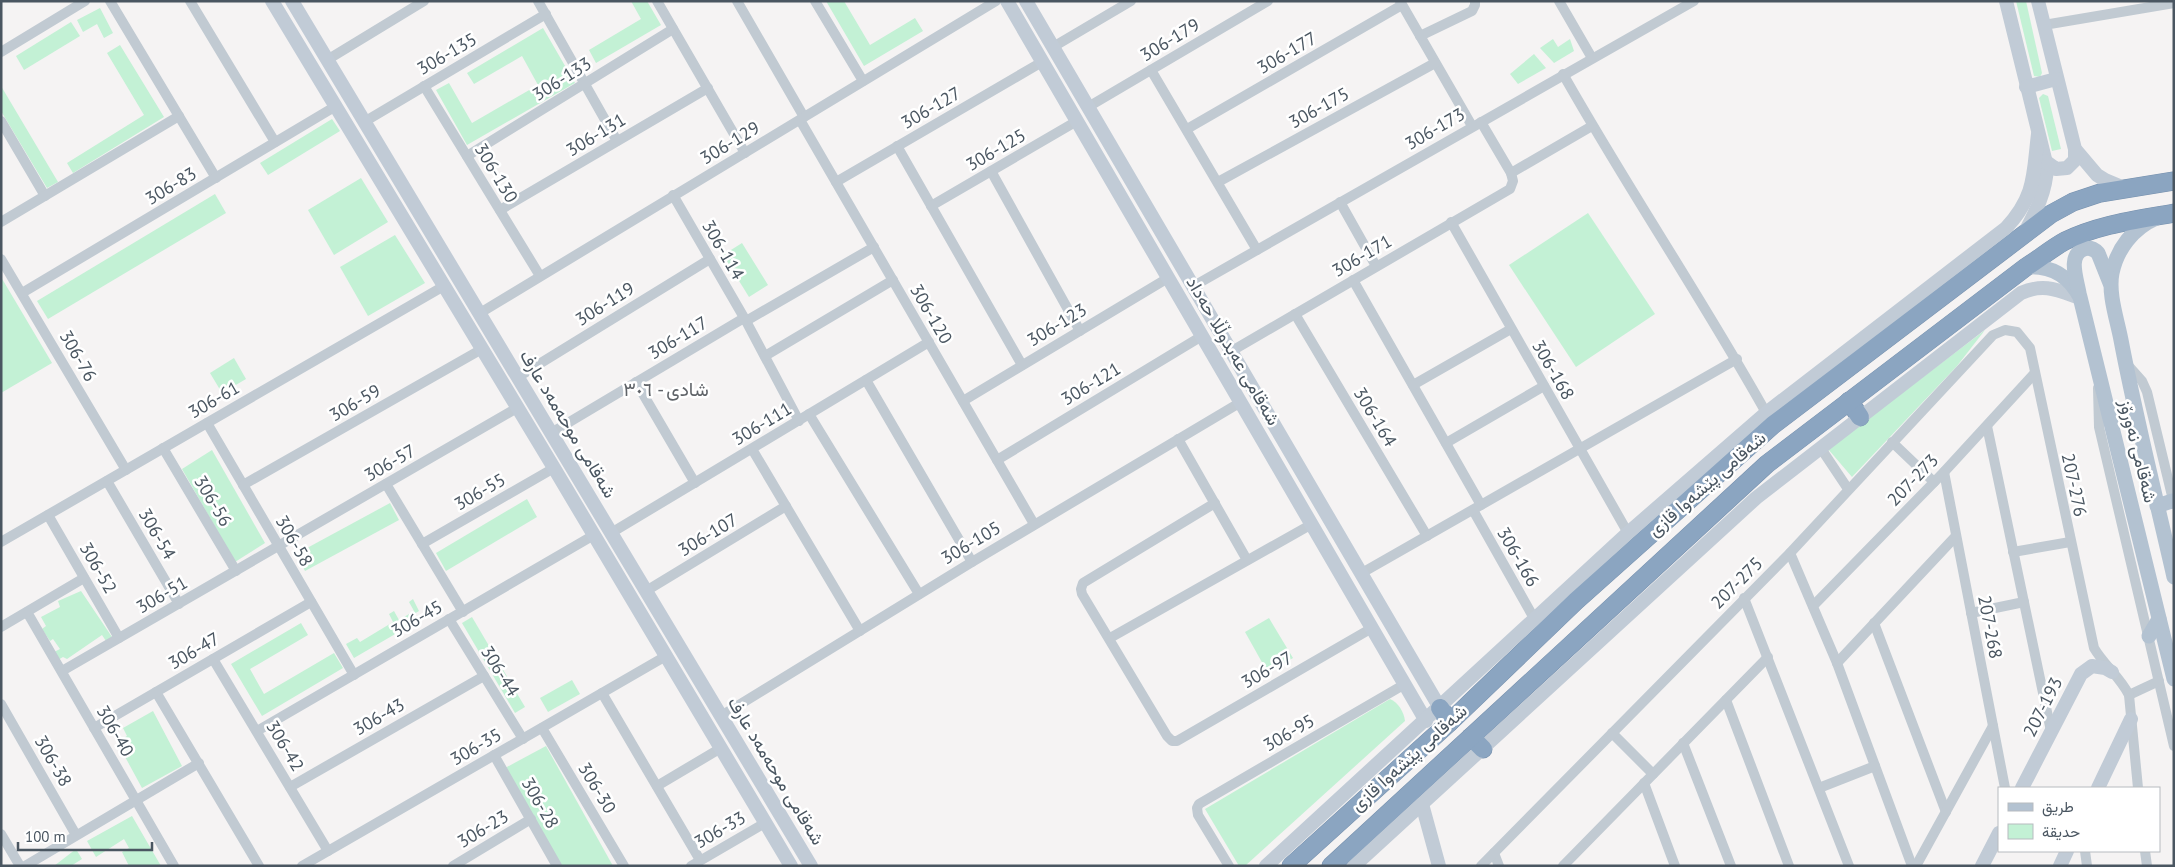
<svg xmlns="http://www.w3.org/2000/svg" width="2175" height="867" font-family="'PT Sans',Vazirmatn,sans-serif">
<style>
.green{fill:#c3f1d5}
.lines{fill:none;stroke-linecap:round;stroke-linejoin:round}
.highway-casing{stroke:#7690ad;stroke-width:19}
.street{stroke:#c1cad2;stroke-width:10}
.secondary{stroke:#c1cbd6;stroke-width:14}
.primary{stroke:#b3c2d1;stroke-width:15}
.highway{stroke:#8ba5c1;stroke-width:18}
.labels{text-anchor:middle;stroke-width:5;stroke-linejoin:round;paint-order:stroke}
.street-label{font-size:18px;fill:#4a5661;stroke:#fff}
.neighbourhood-label{font-size:19px;fill:#5f6368;stroke:#fff}
</style>
<rect width="100%" height="100%" fill="#f5f3f3"/>
<!-- green -->
<g class="green">
<polygon points="631,1 647,1 661,25 596,63 589,50 641,19"/>
<polygon points="826,1 844,1 870,45 915,18 923,31 864,66"/>
<polygon points="2016,1 2026,1 2042,73 2040,77 2034,76"/>
<polygon points="100,8 113,33 104,38 97,24 83,32 77,20"/>
<polygon points="71,22 80,36 24,70 16,56"/>
<polygon points="543,28 575,83 467,145 436,90 449,83 472,123 538,85 522,56 474,84 467,73"/>
<polygon points="1553,39 1558,47 1570,39 1574,51 1554,63 1540,48"/>
<polygon points="120,45 164,117 73,173 67,163 144,115 107,53"/>
<polygon points="1534,54 1546,68 1518,84 1510,74"/>
<polygon points="1,86 58,182 47,188 1,111"/>
<polygon points="2043,94 2048,96 2061,149 2052,151 2039,98"/>
<polygon points="332,119 340,131 268,175 260,163"/>
<polygon points="361,178 388,222 334,255 308,210"/>
<polygon points="215,194 226,213 48,319 37,301"/>
<polygon points="1588,213 1655,314 1576,367 1509,265"/>
<polygon points="395,235 425,283 368,316 340,267"/>
<polygon points="742,243 768,285 749,297 723,255"/>
<polygon points="1,277 52,363 1,393"/>
<polygon points="1985,330 1957,366 1852,477 1828,449"/>
<polygon points="234,358 246,379 222,393 210,373"/>
<polygon points="212,450 265,543 235,562 182,469"/>
<polygon points="527,499 537,517 446,571 436,553"/>
<polygon points="390,503 399,520 305,571 296,554"/>
<polygon points="81,591 112,637 106,641 102,635 67,659 63,657 58,660 54,652 60,649 53,639 50,641 42,629 46,626 41,617 60,607 58,601"/>
<polygon points="413,599 419,611 414,614 416,619 412,621 415,625 404,631 400,625 395,629 397,633 354,658 346,644 357,638 360,642 393,622 389,614 394,611 399,620 414,611 409,602"/>
<polygon points="472,617 525,707 515,713 462,623"/>
<polygon points="1269,618 1293,658 1268,673 1245,632"/>
<polygon points="301,623 308,635 250,669 264,694 334,653 343,668 262,716 231,664"/>
<polygon points="572,680 580,694 548,712 540,698"/>
<path d="M 1390,699 C 1398,702 1404,712 1405,721 L 1245,866 L 1239,866 L 1205,809 Z"/>
<polygon points="153,711 182,766 142,788 117,742 127,736 123,728"/>
<polygon points="546,746 613,866 562,866 505,768"/>
<polygon points="132,816 161,866 129,866 122,852 129,848 124,839 96,857 87,841"/>
<polygon points="76,849 82,859 71,866 54,866"/>
</g>
<g class="lines">
<defs>
<g id="highway">
<polyline points="1849,401 1860,417"/>
<polyline points="1440,708 1450,722"/>
<polyline points="1471,737 1483,749"/>
<polyline points="1291,866 1450,722 1576,601 1773,425 2051,214 2073,202 2100,193 2174,181"/>
<path d="M 1331,866 L 1767,464 L 2026,267 C 2039,259 2052,248 2065,241 C 2100,224 2136,220 2174,213"/>
</g>
</defs>
<!-- highway casing -->
<use href="#highway" class="highway-casing"/>
<!-- street -->
<g class="street">
<polyline points="110,1 216,178"/>
<polyline points="190,1 275,142"/>
<polyline points="538,1 617,141"/>
<polyline points="657,1 745,153"/>
<polyline points="737,1 804,117"/>
<polyline points="815,1 863,81"/>
<polyline points="1400,1 1472,126"/>
<polyline points="1559,1 1592,58"/>
<polyline points="2044,25 2174,3"/>
<polyline points="1420,36 1472,11 1475,5 1475,1"/>
<polyline points="1053,47 1131,1"/>
<polyline points="1,52 85,1"/>
<polyline points="327,60 424,1"/>
<polyline points="1151,70 1257,250"/>
<path d="M 1563,74 C 1629,191 1704,301 1769,418"/>
<polyline points="424,86 540,276"/>
<polyline points="1088,107 1268,1"/>
<polyline points="800,120 1034,524"/>
<polyline points="1,121 45,196"/>
<polyline points="364,122 546,14"/>
<polyline points="1187,129 1402,5"/>
<polyline points="897,146 1022,365"/>
<polyline points="467,156 673,29"/>
<polyline points="991,171 1080,331"/>
<polyline points="1511,173 1592,126"/>
<polyline points="836,182 1042,62"/>
<polyline points="1218,182 1435,63"/>
<polyline points="673,195 746,321 799,421"/>
<polyline points="1340,202 1376,266"/>
<polyline points="931,206 1077,121"/>
<polyline points="500,210 708,88"/>
<polyline points="1,222 179,116"/>
<polyline points="1451,222 1628,533"/>
<polyline points="1,259 126,470"/>
<polyline points="1353,280 1481,505"/>
<polyline points="1192,287 1694,1"/>
<polyline points="22,293 336,106"/>
<polyline points="480,313 996,1"/>
<polyline points="1295,314 1427,536"/>
<polyline points="746,321 874,247"/>
<polyline points="1230,352 1510,189 1513,181 1511,173 1481,122"/>
<polyline points="765,356 893,280"/>
<polyline points="2126,363 2142,381 2147,392 2174,504"/>
<polyline points="518,377 710,259"/>
<polyline points="866,380 972,562"/>
<polyline points="636,382 695,483"/>
<polyline points="1413,385 1511,329"/>
<polyline points="2098,388 2099,427 2174,746"/>
<polyline points="963,401 1168,278"/>
<polyline points="809,414 919,594"/>
<polyline points="207,423 354,675"/>
<polyline points="1987,426 2051,731"/>
<polyline points="551,433 744,318"/>
<polyline points="1178,439 1247,560"/>
<polyline points="1892,442 1934,482"/>
<polyline points="1446,443 1544,386"/>
<polyline points="1820,447 1848,489"/>
<polyline points="163,448 236,571"/>
<polyline points="752,449 860,631"/>
<polyline points="997,460 1202,336"/>
<polyline points="1944,472 2005,788"/>
<polyline points="107,481 179,604"/>
<polyline points="386,484 463,612"/>
<polyline points="243,485 482,349"/>
<polyline points="1215,503 1083,583 1081,589 1082,594 1167,736 1172,741 1177,741 1372,628"/>
<polyline points="1473,510 1535,620"/>
<polyline points="48,515 119,638"/>
<polyline points="611,533 929,342"/>
<polyline points="1,542 444,286"/>
<polyline points="422,544 554,468"/>
<polyline points="2013,552 2070,542"/>
<polyline points="1790,553 1837,663 1912,866"/>
<polyline points="1360,574 1737,359"/>
<polyline points="646,591 786,506"/>
<polyline points="1744,598 1849,866"/>
<polyline points="1813,606 1944,472 2034,374"/>
<polyline points="27,612 174,866"/>
<polyline points="1971,613 2024,602"/>
<polyline points="449,619 523,739"/>
<polyline points="1874,623 1946,812"/>
<polyline points="1,627 84,578"/>
<polyline points="1110,638 1312,524"/>
<polyline points="213,659 328,851"/>
<polyline points="1837,663 1956,536"/>
<polyline points="62,671 517,408"/>
<polyline points="156,692 259,866"/>
<polyline points="602,693 700,860"/>
<polyline points="2129,695 2159,681"/>
<polyline points="1726,700 1789,866"/>
<polyline points="1,704 76,835"/>
<polyline points="721,716 972,562 1241,402"/>
<polyline points="94,728 311,602"/>
<polyline points="542,728 624,866"/>
<polyline points="257,731 594,535"/>
<polyline points="1612,733 1653,774"/>
<polyline points="1683,743 1731,866"/>
<polyline points="494,755 557,866"/>
<polyline points="1644,783 1675,866"/>
<polyline points="657,786 721,748"/>
<polyline points="290,787 484,676"/>
<polyline points="1819,788 1875,766"/>
<polyline points="1,834 20,866"/>
<polyline points="2085,851 2087,866"/>
<polyline points="2145,851 2147,866"/>
<polyline points="1494,853 1499,866"/>
<polyline points="25,866 199,763"/>
<polyline points="302,866 666,656"/>
<polyline points="453,866 531,819"/>
<polyline points="691,866 765,823"/>
<polyline points="1229,866 1198,815 1197,808 1199,804 1405,684"/>
<path d="M 1481,866 L 1790,553 L 1993,335 L 2005,330 L 2017,332 L 2030,348 L 2094,648 C 2104,665 2120,677 2129,695 L 2138,788"/>
<polyline points="1563,866 1768,657"/>
<polyline points="1916,866 1993,726"/>
</g>
<!-- secondary -->
<g class="secondary">
<polyline points="272,1 554,468 791,866"/>
<polyline points="292,1 811,866"/>
<polyline points="1007,1 1426,721"/>
<polyline points="1026,1 1440,708"/>
<path d="M 2006,1 L 2047,167 C 2046,192 2036,211 2025,232"/>
<polyline points="2038,1 2075,149 2097,175 2105,180 2124,188"/>
<polyline points="2026,87 2056,79"/>
<polyline points="2045,161 2056,169 2067,168 2075,160 2075,149"/>
<polyline points="2022,788 2081,674 2092,666 2105,668 2112,672"/>
<polyline points="2098,788 2131,719"/>
<polyline points="1422,804 1439,866"/>
<path d="M 1266,866 L 1628,533 L 1766,413 L 2006,228 C 2036,196 2033,174 2038,134"/>
<path d="M 1354,866 L 1756,498 L 2021,293 C 2044,283 2057,290 2080,298"/>
<polyline points="1982,866 1999,833"/>
<polyline points="2060,866 2067,851"/>
</g>
<!-- primary -->
<g class="primary">
<path d="M 2156,218 C 2133,228 2117,249 2112,273 C 2108,294 2117,319 2121,340 C 2136,419 2156,498 2174,577"/>
<path d="M 2026,267 C 2050,265 2069,276 2080,297 L 2174,679"/>
<path d="M 2079,293 C 2077,280 2067,255 2084,249 C 2089,247 2094,249 2098,253 L 2110,283"/>
<polyline points="2157,506 2172,501"/>
<polyline points="2149,636 2159,619"/>
</g>
<!-- highway -->
<use href="#highway" class="highway"/>
</g>
<g class="labels">
<!-- street labels -->
<g class="street-label">
<text transform="translate(1170 40) rotate(-31)" y="6">306-179</text>
<text transform="translate(1287 53) rotate(-30)" y="6">306-177</text>
<text transform="translate(447 54) rotate(-30)" y="6">306-135</text>
<text transform="translate(562 79) rotate(-32)" y="6">306-133</text>
<text transform="translate(931 108) rotate(-30)" y="6">306-127</text>
<text transform="translate(1319 108) rotate(-29)" y="6">306-175</text>
<text transform="translate(1435 129) rotate(-30)" y="6">306-173</text>
<text transform="translate(596 135) rotate(-31)" y="6">306-131</text>
<text transform="translate(730 143) rotate(-31)" y="6">306-129</text>
<text transform="translate(996 150) rotate(-30)" y="6">306-125</text>
<text transform="translate(496 173) rotate(59)" y="6">306-130</text>
<text transform="translate(171 186) rotate(-31)" y="6">306-83</text>
<text transform="translate(723 250) rotate(60)" y="6">306-114</text>
<text transform="translate(1362 256) rotate(-30)" y="6">306-171</text>
<text transform="translate(605 304) rotate(-32)" y="6">306-119</text>
<text transform="translate(931 314) rotate(60)" y="6">306-120</text>
<text transform="translate(1057 325) rotate(-31)" y="6">306-123</text>
<text transform="translate(678 338) rotate(-31)" y="6">306-117</text>
<text transform="translate(1233 351) rotate(60)" y="6">شەقامی عەبدوڵڵا حەداد</text>
<text transform="translate(78 356) rotate(60)" y="6">306-76</text>
<text transform="translate(1553 370) rotate(60)" y="6">306-168</text>
<text transform="translate(1091 384) rotate(-31)" y="6">306-121</text>
<text transform="translate(214 400) rotate(-30)" y="6">306-61</text>
<text transform="translate(355 403) rotate(-30)" y="6">306-59</text>
<text transform="translate(1375 417) rotate(59)" y="6">306-164</text>
<text transform="translate(568 424) rotate(59)" y="6">شەقامی موحەمەد عارف</text>
<text transform="translate(762 424) rotate(-31)" y="6">306-111</text>
<text transform="translate(2138 451) rotate(76)" y="6">شەقامی نەورۆز</text>
<text transform="translate(390 463) rotate(-30)" y="6">306-57</text>
<text transform="translate(1913 480) rotate(-46)" y="6">207-273</text>
<text transform="translate(1707 484) rotate(-41)" y="6">شەقامی پێشەوا قازی</text>
<text transform="translate(2074 485) rotate(78)" y="6">207-276</text>
<text transform="translate(480 492) rotate(-30)" y="6">306-55</text>
<text transform="translate(213 501) rotate(59)" y="6">306-56</text>
<text transform="translate(157 534) rotate(60)" y="6">306-54</text>
<text transform="translate(708 535) rotate(-31)" y="6">306-107</text>
<text transform="translate(294 541) rotate(60)" y="6">306-58</text>
<text transform="translate(971 543) rotate(-31)" y="6">306-105</text>
<text transform="translate(1518 557) rotate(60)" y="6">306-166</text>
<text transform="translate(98 568) rotate(60)" y="6">306-52</text>
<text transform="translate(1737 583) rotate(-45)" y="6">207-275</text>
<text transform="translate(162 595) rotate(-30)" y="6">306-51</text>
<text transform="translate(417 619) rotate(-30)" y="6">306-45</text>
<text transform="translate(1990 627) rotate(79)" y="6">207-268</text>
<text transform="translate(194 651) rotate(-30)" y="6">306-47</text>
<text transform="translate(1267 670) rotate(-30)" y="6">306-97</text>
<text transform="translate(500 671) rotate(58)" y="6">306-44</text>
<text transform="translate(2043 707) rotate(-63)" y="6">207-193</text>
<text transform="translate(379 717) rotate(-30)" y="6">306-43</text>
<text transform="translate(115 731) rotate(60)" y="6">306-40</text>
<text transform="translate(1289 733) rotate(-30)" y="6">306-95</text>
<text transform="translate(285 746) rotate(59)" y="6">306-42</text>
<text transform="translate(476 747) rotate(-30)" y="6">306-35</text>
<text transform="translate(1409 758) rotate(-42)" y="6">شەقامی پێشەوا قازی</text>
<text transform="translate(53 761) rotate(60)" y="6">306-38</text>
<text transform="translate(776 771) rotate(59)" y="6">شەقامی موحەمەد عارف</text>
<text transform="translate(597 788) rotate(59)" y="6">306-30</text>
<text transform="translate(540 803) rotate(60)" y="6">306-28</text>
<text transform="translate(483 829) rotate(-31)" y="6">306-23</text>
<text transform="translate(720 830) rotate(-30)" y="6">306-33</text>
</g>
<!-- neighbourhood labels -->
<g class="neighbourhood-label">
<text x="666" y="396">شادی - ٣٠٦</text>
</g>
</g>
<!-- border -->
<rect width="2175" height="867" fill="none" stroke="#4a5661" stroke-width="5"/>
<!-- legend -->
<rect x="1998" y="787" width="162" height="65" fill="#ffffff" stroke="#b7bbc0"/>
<rect x="2008" y="803" width="25" height="8" fill="#b3c2d1" stroke="#b7bbc0"/>
<text x="2042" y="812" font-size="15" fill="#4a5661">طريق</text>
<rect x="2008" y="824" width="25" height="15" fill="#c3f1d5" stroke="#b7bbc0"/>
<text x="2042" y="837" font-size="15" fill="#4a5661">حديقة</text>
<!-- scale -->
<path d="M18 842v8h134v-8" fill="none" stroke="#4a5661" stroke-width="2.5"/>
<text x="25" y="842" font-size="15" fill="#4a5661" stroke="#ffffff" stroke-width="4" paint-order="stroke">100 m</text>
</svg>
